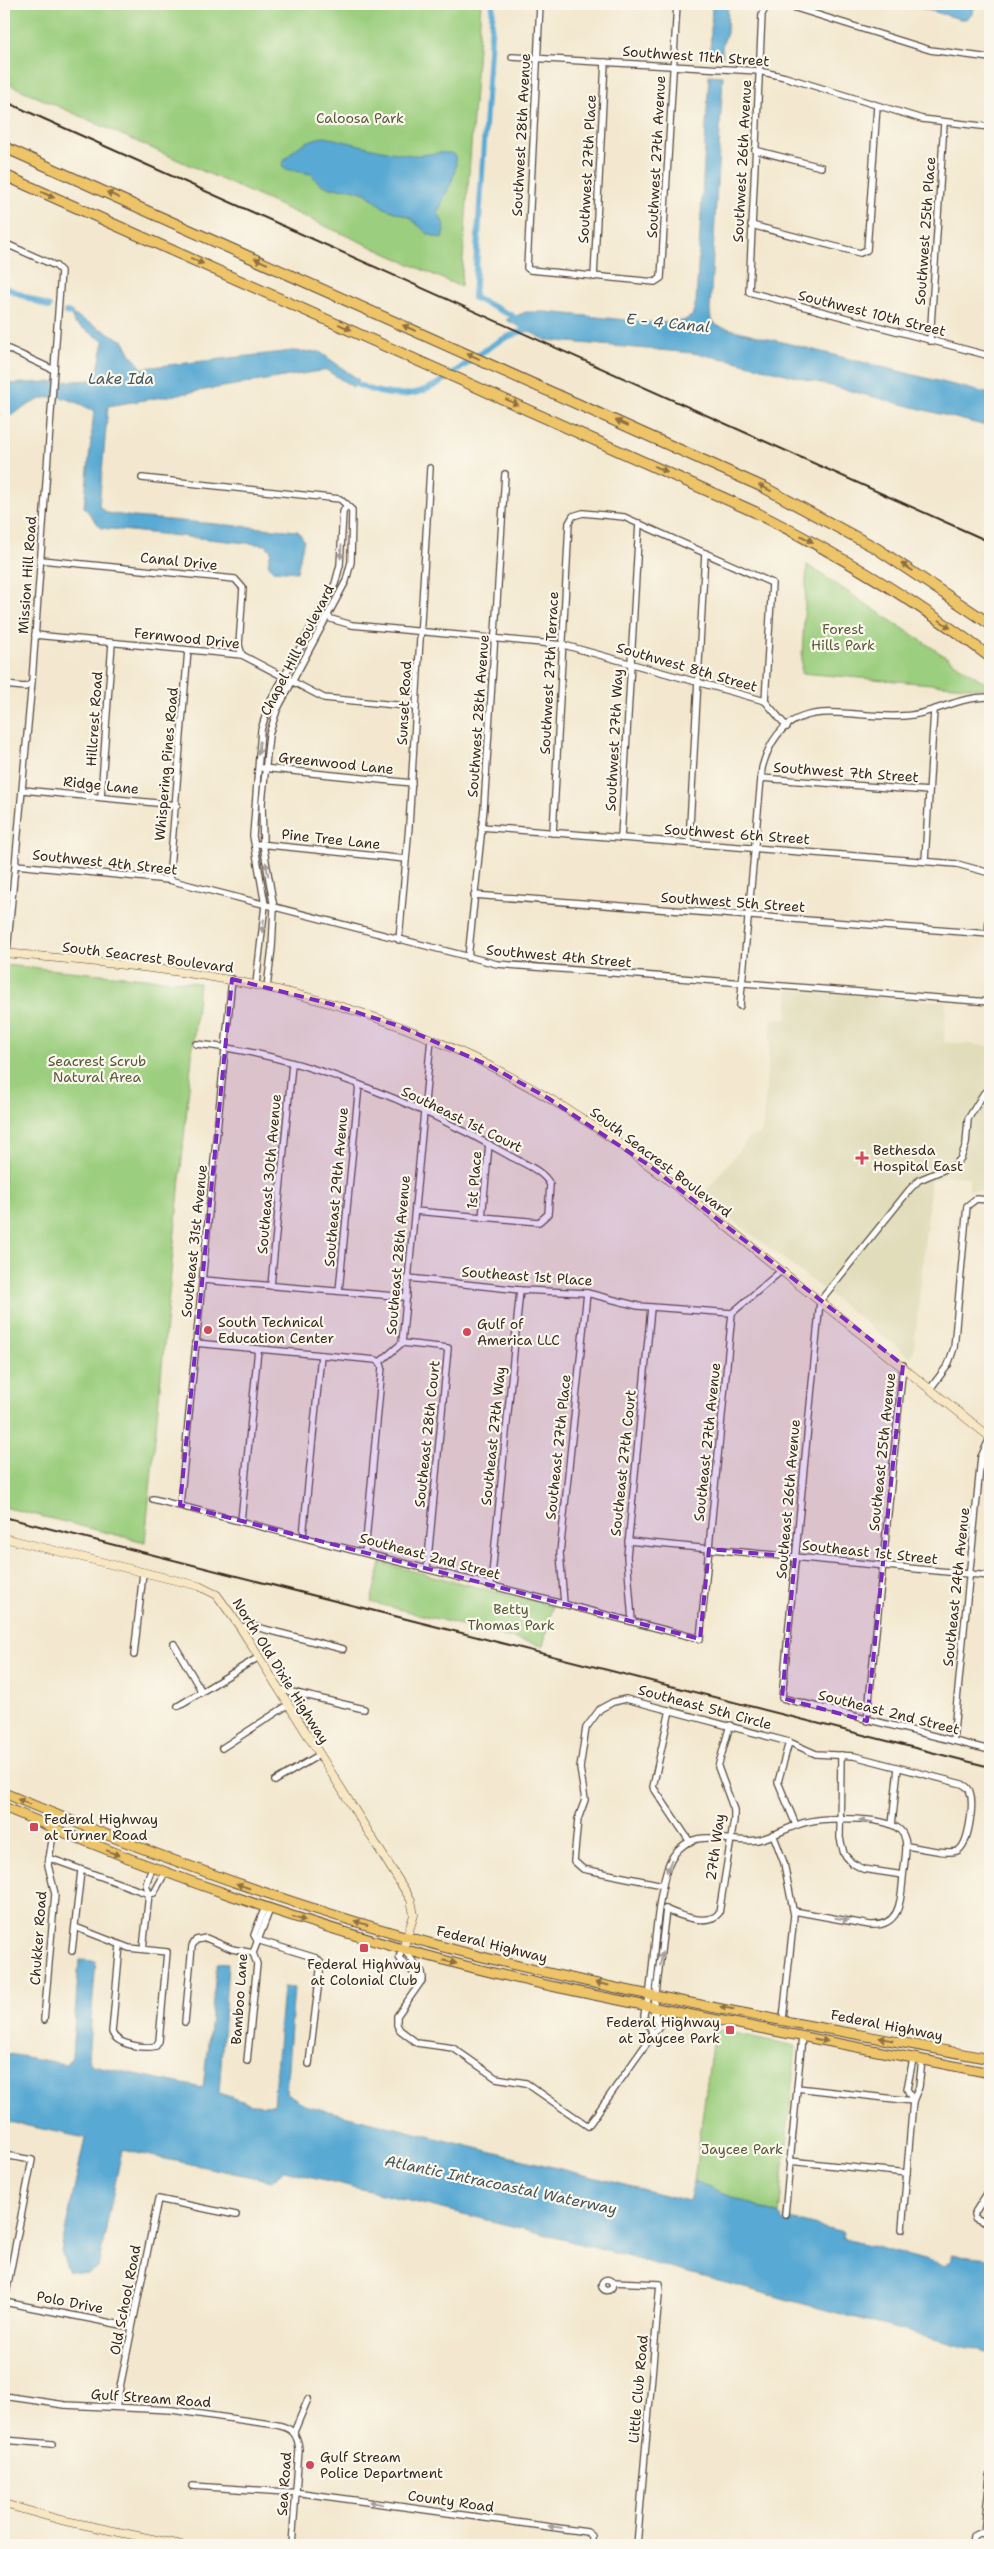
<svg xmlns="http://www.w3.org/2000/svg" width="994" height="2549" font-family="'Shantell Sans',sans-serif">
<style>
.built{fill:#e1dcba}
.green{fill:#9bce7e;stroke:#6b7c4e}
.water{fill:#58a9d3;stroke:#4a6a78}
.lines{fill:none;stroke-linecap:round;stroke-linejoin:round}
.canal{stroke:#58a9d3;stroke-width:6}
.street-casing{stroke:#574639;stroke-width:8}
.secondary-casing{stroke:#574639;stroke-width:9}
.primary-casing{stroke:#574639;stroke-width:11}
.highway-casing{stroke:#574639;stroke-width:12}
.street{stroke:#fff;stroke-width:5.5}
.secondary{stroke:#f8e7c3;stroke-width:8}
.primary{stroke:#eec469;stroke-width:9}
.highway{stroke:#eec469;stroke-width:10}
.rail{stroke:#3b2a1e;stroke-width:2}
.oneway{fill:#8c6f40}
.oneway2{fill:#a79f9a}
.marked{fill:#7b2cbf;fill-opacity:0.2;stroke:#7b2cbf;stroke-width:4;stroke-dasharray:10 6;stroke-linejoin:round}
.poi-dot{fill:#d1495b;stroke:#fbf7ec;stroke-width:2}
.labels{text-anchor:middle;stroke-width:4.5;stroke-linejoin:round;paint-order:stroke}
.street-label{font-size:14px;fill:#3b2a1e;stroke:#fbf7ec}
.park-label{font-size:14px;fill:#585b3b;stroke:#fbf7ec}
.poi-label{font-size:14px;fill:#3b2a1e;stroke:#fbf7ec;text-anchor:start}
.water-label{font-size:15px;font-style:italic;fill:#45565d;stroke:#fbf7ec}
</style>
<rect width="100%" height="100%" fill="#fbf7ec"/>
<filter id="ink" filterUnits="userSpaceOnUse"><feTurbulence type="fractalNoise" baseFrequency=".02" numOctaves="2"/><feDisplacementMap in="SourceGraphic" scale="10" xChannelSelector="R" yChannelSelector="G"/><feConvolveMatrix kernelMatrix="1 2 1 2 8 2 1 2 1" color-interpolation-filters="sRGB"/></filter>
<filter id="wash" filterUnits="userSpaceOnUse"><feTurbulence type="fractalNoise" baseFrequency=".0096" numOctaves="4" result="noise"/><feDisplacementMap in="SourceGraphic" scale="20" xChannelSelector="R" yChannelSelector="G"/><feGaussianBlur stdDeviation="1.12" result="paint"/><feColorMatrix in="noise" values="0 0 0 0 0 0 0 0 0 0 0 0 0 0 0 0 0 1.4 0 .05"/><feComposite in="paint" operator="in"/></filter>
<g filter="url(#wash)">
<rect width="100%" height="100%" fill="#f3e8cf"/>
<!-- built -->
<polygon class="built" points="789,989 946,1002 944,1042 990,1046 990,1192 969,1190 969,1177 947,1176 931,1181 914,1350 911,1358 702,1196 748,1139 762,1132 772,1018 787,1019"/>
<!-- green -->
<g class="green">
<polygon points="4,4 481,4 461,287 4,82"/>
<polygon points="807,565 990,686 990,689 801,673"/>
<polygon points="4,965 199,983 145,1542 4,1507"/>
<polygon points="381,1563 553,1606 543,1646 371,1602"/>
<polygon points="714,2029 796,2046 779,2215 694,2181"/>
</g>
<!-- water -->
<g class="water">
<polygon points="712,4 728,4 727,33 722,46 723,57 710,55"/>
<polygon points="907,4 975,4 973,13 966,19 960,19"/>
<polygon points="709,75 723,76 710,310 711,319 718,326 990,394 990,427 731,360 692,353 546,340 506,320 526,312 547,312 656,323 683,321 692,316 696,302"/>
<path d="M 325,137 C 354,143 383,152 412,155 C 427,156 441,150 454,154 C 462,170 443,196 438,213 L 445,226 L 442,239 L 428,234 L 409,217 L 384,208 L 365,193 L 352,189 L 330,188 L 319,183 L 311,174 L 285,169 L 282,165 C 289,150 309,138 325,137 Z"/>
<path d="M 70,313 L 124,341 L 130,353 L 142,368 L 292,351 L 320,352 L 359,380 L 353,387 L 326,370 L 108,406 L 99,506 L 107,513 L 134,517 L 298,531 L 304,540 L 297,572 L 272,570 L 268,564 L 271,551 L 266,545 L 101,528 L 84,507 L 94,411 C 50,388 46,395 6,418 L 4,446 L 4,384 L 96,380 L 104,341 L 74,323 Z"/>
<polygon points="79,1960 96,1961 88,2059 92,2065 203,2088 217,1963 228,1964 219,2093 252,2104 273,2105 283,1987 294,1988 286,2093 308,2106 689,2201 694,2181 779,2215 782,2218 781,2221 787,2222 787,2218 843,2233 842,2238 943,2265 952,2260 952,2255 990,2259 990,2354 532,2231 284,2170 272,2181 122,2150 98,2268 87,2274 68,2271 61,2251 85,2138 4,2121 4,2053 65,2064 72,2057"/>
</g>
<g class="lines">
<!-- canal -->
<g class="canal">
<polyline points="493,4 474,298 511,315 519,322"/>
<polyline points="4,287 49,307"/>
<polyline points="66,312 70,313"/>
<path d="M 356,384 C 422,413 442,378 493,345 C 504,337 519,333 531,327"/>
</g>
</g>
</g>
<g filter="url(#ink)">
<g class="lines">
<defs>
<g id="street">
<polyline points="540,4 527,268 530,270 655,282 661,278 677,4"/>
<polyline points="768,4 762,14 749,292 990,356"/>
<polyline points="783,4 930,50 990,58"/>
<polyline points="512,57 759,71 785,77 922,119 990,127"/>
<polyline points="755,150 821,167"/>
<polyline points="751,225 860,253 867,250 877,106"/>
<polyline points="4,243 56,266 61,271 32,681 7,953"/>
<polyline points="594,277 605,62"/>
<polyline points="930,341 944,123"/>
<polyline points="4,347 54,370"/>
<polyline points="142,478 340,499 352,510 351,562 346,581 277,710 269,735 262,803 263,844 274,908 272,948 267,987"/>
<polyline points="41,560 235,579 243,588 239,645 242,655"/>
<polyline points="327,615 331,619 352,625 564,645 765,701 787,727"/>
<polyline points="35,635 242,655 324,698 416,707"/>
<polyline points="4,685 25,687 31,684"/>
<polyline points="262,768 412,783"/>
<polyline points="761,778 929,791"/>
<polyline points="23,790 177,805"/>
<polyline points="101,797 112,643"/>
<polyline points="481,827 957,864 990,873"/>
<polyline points="553,833 569,523 573,516 583,513 624,517 772,583 765,701"/>
<polyline points="621,838 639,523"/>
<polyline points="689,843 705,553"/>
<polyline points="259,844 406,859"/>
<polyline points="925,861 934,710"/>
<polyline points="16,865 169,880 497,964 990,1002"/>
<polyline points="169,880 188,650"/>
<polyline points="474,895 990,934"/>
<polyline points="988,934 990,906"/>
<polyline points="399,940 409,826 430,468"/>
<polyline points="468,958 484,808 505,474"/>
<polyline points="256,984 265,905 253,836 261,730 269,704 335,584 340,565 343,512 347,504"/>
<path d="M 740,1006 L 762,768 C 785,683 854,724 912,715 C 939,711 962,696 990,697"/>
<path d="M 196,1044 C 300,1054 418,1103 508,1155 C 520,1162 545,1171 550,1185 L 548,1214 L 539,1222 L 415,1211"/>
<polyline points="990,1098 984,1093 968,1119 966,1144 961,1158 955,1165 919,1180 910,1189 820,1301 782,1698 990,1750"/>
<polyline points="482,1218 489,1144"/>
<polyline points="408,1278 520,1290 587,1293 638,1306 732,1313"/>
<polyline points="203,1280 407,1297"/>
<polyline points="271,1286 292,1064"/>
<polyline points="339,1291 359,1085"/>
<polyline points="195,1343 376,1360 380,1362"/>
<polyline points="402,1343 448,1348 427,1569"/>
<polyline points="380,1362 402,1343 431,1039"/>
<polyline points="930,1389 948,1365 954,1348 967,1206 976,1199 990,1200"/>
<polyline points="153,1499 700,1639 732,1313 781,1271"/>
<polyline points="180,1505 232,979"/>
<polyline points="241,1521 258,1349"/>
<polyline points="303,1536 321,1355"/>
<polyline points="628,1541 990,1576"/>
<polyline points="365,1552 382,1367 380,1362"/>
<polyline points="491,1585 520,1290"/>
<polyline points="564,1604 560,1553 587,1293"/>
<polyline points="632,1621 627,1556 651,1308"/>
<polyline points="240,1627 252,1626 343,1649"/>
<polyline points="174,1644 202,1692"/>
<polyline points="134,1655 143,1573"/>
<polyline points="279,1689 364,1709"/>
<polyline points="178,1706 259,1657"/>
<polyline points="670,1710 653,1787 690,1842"/>
<polyline points="867,1721 903,1365"/>
<polyline points="953,1741 981,1457 990,1438"/>
<polyline points="789,1742 778,1782 796,1825"/>
<polyline points="222,1748 288,1705"/>
<polyline points="841,1755 840,1838 844,1854 852,1863 863,1869 903,1875"/>
<polyline points="275,1781 319,1755"/>
<polyline points="892,1825 898,1768"/>
<polyline points="773,1834 784,1863 794,1915 783,2019"/>
<polyline points="49,1858 149,1894 154,1893 165,1873"/>
<path d="M 663,1885 L 583,1869 L 574,1861 L 578,1819 L 585,1800 L 580,1768 L 586,1728 L 600,1709 L 613,1702 L 626,1699 L 789,1742 L 816,1754 L 854,1756 L 962,1784 C 966,1786 969,1788 970,1792 C 974,1804 969,1846 957,1851 C 946,1855 918,1847 906,1846"/>
<path d="M 665,1909 C 678,1915 708,1927 719,1913 L 734,1820 L 734,1810 L 718,1767 L 730,1725"/>
<path d="M 75,1927 L 129,1948 L 167,1952 L 159,2041 L 156,2046 C 145,2049 116,2045 112,2032 L 120,1945"/>
<polyline points="257,1940 316,1958 321,1963 309,2064"/>
<polyline points="257,1940 254,1935 265,1907"/>
<polyline points="143,1949 149,1894 146,1884 152,1868"/>
<polyline points="72,1951 81,1871"/>
<path d="M 421,1982 C 417,1972 404,1968 399,1957 L 403,1949 L 422,1972 L 423,1979 L 397,2016 L 397,2025 L 400,2030 L 417,2043 L 453,2048 L 496,2078 L 526,2083 L 588,2126 L 659,2026 L 653,2007 L 656,1994 L 666,1909"/>
<polyline points="44,2020 55,1894 48,1865 54,1829"/>
<polyline points="185,2022 192,1946 196,1940 206,1938 232,1949 253,1953"/>
<path d="M 652,2038 C 653,2024 644,2023 644,2015 C 645,2007 649,1998 650,1989 C 654,1959 658,1877 673,1856 C 695,1824 728,1845 757,1840 C 774,1837 789,1826 807,1822 C 825,1817 880,1817 896,1827 C 903,1831 906,1839 906,1846 C 906,1856 904,1867 903,1877 C 901,1899 901,1927 870,1925 L 794,1911"/>
<polyline points="913,2059 907,2089 913,2101"/>
<polyline points="247,2061 257,1964 253,1953 270,1909"/>
<polyline points="797,2088 913,2101"/>
<polyline points="4,2155 32,2160 4,2304"/>
<polyline points="789,2161 907,2173"/>
<polyline points="990,2189 974,2214 975,2218 984,2222 990,2212"/>
<polyline points="785,2214 802,2037"/>
<polyline points="902,2229 913,2101 919,2087 922,2060"/>
<circle cx="607" cy="2285" r="5.5"/>
<polyline points="612,2282 660,2284 637,2545"/>
<polyline points="4,2302 132,2327"/>
<path d="M 4,2396 L 65,2405 L 172,2410 L 277,2425 C 292,2428 298,2434 299,2450 L 292,2545"/>
<polyline points="116,2407 158,2199 236,2215"/>
<polyline points="294,2432 308,2399"/>
<polyline points="4,2440 52,2444"/>
<polyline points="192,2486 302,2493 587,2532 592,2536 592,2545"/>
<polyline points="984,2533 990,2476"/>
<polyline points="972,2545 973,2536 979,2533 990,2534"/>
</g>
<g id="secondary">
<path d="M 4,953 C 127,964 248,975 365,1014 C 455,1044 540,1088 617,1142 C 668,1178 716,1218 764,1257 C 840,1317 915,1377 990,1437"/>
<polyline points="4,1538 199,1586 217,1595 240,1627 411,1900 414,1915 403,1949"/>
<polyline points="4,2504 61,2520 181,2545"/>
</g>
<g id="primary">
<path d="M 4,1793 C 156,1857 310,1913 471,1954 C 642,1998 817,2026 990,2059"/>
<path d="M 4,1807 C 144,1868 288,1919 436,1958 C 519,1981 603,1997 687,2014 C 788,2034 889,2054 990,2073"/>
</g>
<g id="highway">
<polyline points="4,147 765,488 876,548 990,624"/>
<path d="M 4,175 L 755,512 C 838,554 917,601 990,657"/>
</g>
</defs>
<!-- street casing -->
<use href="#street" class="street-casing"/>
<!-- secondary casing -->
<use href="#secondary" class="secondary-casing"/>
<!-- primary casing -->
<use href="#primary" class="primary-casing"/>
<!-- highway casing -->
<use href="#highway" class="highway-casing"/>
<!-- street -->
<use href="#street" class="street"/>
<!-- secondary -->
<use href="#secondary" class="secondary"/>
<!-- primary -->
<use href="#primary" class="primary"/>
<!-- highway -->
<use href="#highway" class="highway"/>
<!-- rail -->
<g class="rail">
<polyline points="4,101 990,542"/>
<polyline points="4,1517 990,1767"/>
</g>
</g>
<!-- one-way arrows -->
<defs><path id="oneway-solid" d="M-6-.8H1V-3.2L6.5 0L1 3.2V.8H-6Z" transform="scale(1.25)"/></defs>
<g class="oneway">
<use href="#oneway-solid" transform="translate(48 195) rotate(24)"/>
<use href="#oneway-solid" transform="translate(113 195) rotate(-156)"/>
<use href="#oneway-solid" transform="translate(197 261) rotate(24)"/>
<use href="#oneway-solid" transform="translate(261 261) rotate(-156)"/>
<use href="#oneway-solid" transform="translate(345 327) rotate(24)"/>
<use href="#oneway-solid" transform="translate(409 328) rotate(-156)"/>
<use href="#oneway-solid" transform="translate(473 356) rotate(-156)"/>
<use href="#oneway-solid" transform="translate(512 402) rotate(24)"/>
<use href="#oneway-solid" transform="translate(622 423) rotate(-156)"/>
<use href="#oneway-solid" transform="translate(661 469) rotate(24)"/>
<use href="#oneway-solid" transform="translate(765 488) rotate(-154)"/>
<use href="#oneway-solid" transform="translate(807 539) rotate(28)"/>
<use href="#oneway-solid" transform="translate(907 567) rotate(-147)"/>
<use href="#oneway-solid" transform="translate(945 624) rotate(35)"/>
<use href="#oneway-solid" transform="translate(24 1802) rotate(-157)"/>
<use href="#oneway-solid" transform="translate(113 1853) rotate(22)"/>
<use href="#oneway-solid" transform="translate(243 1886) rotate(-161)"/>
<use href="#oneway-solid" transform="translate(299 1919) rotate(18)"/>
<use href="#oneway-solid" transform="translate(361 1923) rotate(-163)"/>
<use href="#oneway-solid" transform="translate(450 1962) rotate(14)"/>
<use href="#oneway-solid" transform="translate(602 1984) rotate(-168)"/>
<use href="#oneway-solid" transform="translate(727 2008) rotate(-169)"/>
<use href="#oneway-solid" transform="translate(886 2039) rotate(-169)"/>
<use href="#oneway-solid" transform="translate(821 2040) rotate(11)"/>
</g>
<g class="oneway2">
<use href="#oneway-solid" transform="translate(341 552) rotate(93)"/>
<use href="#oneway-solid" transform="translate(259 748) rotate(96)"/>
<use href="#oneway-solid" transform="translate(267 869) rotate(-101)"/>
<use href="#oneway-solid" transform="translate(263 926) rotate(97)"/>
<use href="#oneway-solid" transform="translate(866 1821) rotate(-171)"/>
<use href="#oneway-solid" transform="translate(669 1866) rotate(111)"/>
<use href="#oneway-solid" transform="translate(842 1919) rotate(10)"/>
<use href="#oneway-solid" transform="translate(661 1959) rotate(-83)"/>
<use href="#oneway-solid" transform="translate(376 2503) rotate(-171)"/>
<use href="#oneway-solid" transform="translate(555 2527) rotate(-173)"/>
</g>
</g>
<!-- marked area -->
<path class="marked" d="M 232,979 L 331,1004 L 399,1026 L 488,1065 L 548,1098 L 650,1166 L 903,1365 L 867,1721 L 782,1698 L 795,1557 L 709,1549 L 700,1639 L 180,1505 Z"/>
<!-- markers -->
<g class="poi-dot">
<path d="M859.5 1150.5h5v5h5v5h-5v5h-5v-5h-5v-5h5z"/>
<circle cx="208" cy="1330" r="5"/>
<circle cx="467" cy="1332" r="5"/>
<rect x="29" y="1822" width="10" height="10" rx="2.5"/>
<rect x="359" y="1943" width="10" height="10" rx="2.5"/>
<rect x="725" y="2025" width="10" height="10" rx="2.5"/>
<circle cx="310" cy="2465" r="5"/>
</g>
<g class="labels">
<!-- street labels -->
<g class="street-label">
<text transform="translate(696 56) rotate(4)" y="5">Southwest 11th Street</text>
<text transform="translate(521 135) rotate(-87)" y="5">Southwest 28th Avenue</text>
<text transform="translate(656 157) rotate(-87)" y="5">Southwest 27th Avenue</text>
<text transform="translate(742 161) rotate(-87)" y="5">Southwest 26th Avenue</text>
<text transform="translate(587 169) rotate(-87)" y="5">Southwest 27th Place</text>
<text transform="translate(925 231) rotate(-86)" y="5">Southwest 25th Place</text>
<text transform="translate(872 313) rotate(14)" y="5">Southwest 10th Street</text>
<text transform="translate(179 561) rotate(6)" y="5">Canal Drive</text>
<text transform="translate(27 575) rotate(-86)" y="5">Mission Hill Road</text>
<text transform="translate(187 638) rotate(6)" y="5">Fernwood Drive</text>
<text transform="translate(297 650) rotate(-63)" y="5">Chapel Hill Boulevard</text>
<text transform="translate(687 667) rotate(16)" y="5">Southwest 8th Street</text>
<text transform="translate(549 673) rotate(-87)" y="5">Southwest 27th Terrace</text>
<text transform="translate(404 703) rotate(-87)" y="5">Sunset Road</text>
<text transform="translate(478 716) rotate(-86)" y="5">Southwest 28th Avenue</text>
<text transform="translate(94 719) rotate(-86)" y="5">Hillcrest Road</text>
<text transform="translate(614 740) rotate(-87)" y="5">Southwest 27th Way</text>
<text transform="translate(336 763) rotate(6)" y="5">Greenwood Lane</text>
<text transform="translate(166 764) rotate(-85)" y="5">Whispering Pines Road</text>
<text transform="translate(846 772) rotate(4)" y="5">Southwest 7th Street</text>
<text transform="translate(101 785) rotate(6)" y="5">Ridge Lane</text>
<text transform="translate(737 834) rotate(4)" y="5">Southwest 6th Street</text>
<text transform="translate(331 839) rotate(6)" y="5">Pine Tree Lane</text>
<text transform="translate(105 862) rotate(6)" y="5">Southwest 4th Street</text>
<text transform="translate(733 902) rotate(4)" y="5">Southwest 5th Street</text>
<text transform="translate(559 956) rotate(5)" y="5">Southwest 4th Street</text>
<text transform="translate(148 957) rotate(7)" y="5">South Seacrest Boulevard</text>
<text transform="translate(462 1119) rotate(26)" y="5">Southeast 1st Court</text>
<text transform="translate(661 1162) rotate(37)" y="5">South Seacrest Boulevard</text>
<text transform="translate(269 1174) rotate(-85)" y="5">Southeast 30th Avenue</text>
<text transform="translate(474 1180) rotate(-85)" y="5">1st Place</text>
<text transform="translate(336 1187) rotate(-85)" y="5">Southeast 29th Avenue</text>
<text transform="translate(194 1241) rotate(-84)" y="5">Southeast 31st Avenue</text>
<text transform="translate(398 1255) rotate(-85)" y="5">Southeast 28th Avenue</text>
<text transform="translate(527 1276) rotate(4)" y="5">Southeast 1st Place</text>
<text transform="translate(427 1434) rotate(-84)" y="5">Southeast 28th Court</text>
<text transform="translate(493 1436) rotate(-84)" y="5">Southeast 27th Way</text>
<text transform="translate(707 1442) rotate(-84)" y="5">Southeast 27th Avenue</text>
<text transform="translate(558 1447) rotate(-84)" y="5">Southeast 27th Place</text>
<text transform="translate(882 1452) rotate(-84)" y="5">Southeast 25th Avenue</text>
<text transform="translate(623 1463) rotate(-84)" y="5">Southeast 27th Court</text>
<text transform="translate(788 1499) rotate(-85)" y="5">Southeast 26th Avenue</text>
<text transform="translate(870 1552) rotate(6)" y="5">Southeast 1st Street</text>
<text transform="translate(430 1556) rotate(15)" y="5">Southeast 2nd Street</text>
<text transform="translate(956 1587) rotate(-84)" y="5">Southeast 24th Avenue</text>
<text transform="translate(281 1671) rotate(58)" y="5">North Old Dixie Highway</text>
<text transform="translate(705 1707) rotate(15)" y="5">Southeast 5th Circle</text>
<text transform="translate(889 1712) rotate(14)" y="5">Southeast 2nd Street</text>
<text transform="translate(715 1847) rotate(-82)" y="5">27th Way</text>
<text transform="translate(38 1938) rotate(-86)" y="5">Chukker Road</text>
<text transform="translate(492 1944) rotate(14)" y="5">Federal Highway</text>
<text transform="translate(239 1999) rotate(-86)" y="5">Bamboo Lane</text>
<text transform="translate(887 2025) rotate(11)" y="5">Federal Highway</text>
<text transform="translate(125 2300) rotate(-79)" y="5">Old School Road</text>
<text transform="translate(70 2302) rotate(11)" y="5">Polo Drive</text>
<text transform="translate(638 2389) rotate(-85)" y="5">Little Club Road</text>
<text transform="translate(151 2398) rotate(4)" y="5">Gulf Stream Road</text>
<text transform="translate(284 2484) rotate(-86)" y="5">Sea Road</text>
<text transform="translate(451 2501) rotate(8)" y="5">County Road</text>
</g>
<!-- park labels -->
<g class="park-label">
<text x="360" y="123">Caloosa Park</text>
<text x="843" y="634">Forest<tspan x="843" dy="16">Hills Park</tspan></text>
<text x="97" y="1066">Seacrest Scrub<tspan x="97" dy="16">Natural Area</tspan></text>
<text x="511" y="1614">Betty<tspan x="511" dy="16">Thomas Park</tspan></text>
<text x="742" y="2154">Jaycee Park</text>
</g>
<!-- poi labels -->
<g class="poi-label">
<text x="873" y="1155">Bethesda<tspan x="873" dy="16">Hospital East</tspan></text>
<text x="218" y="1327">South Technical<tspan x="218" dy="16">Education Center</tspan></text>
<text x="477" y="1329">Gulf of<tspan x="477" dy="16">America LLC</tspan></text>
<text x="44" y="1824">Federal Highway<tspan x="44" dy="16">at Turner Road</tspan></text>
<text x="364" y="1969" text-anchor="middle">Federal Highway<tspan x="364" dy="16">at Colonial Club</tspan></text>
<text x="720" y="2027" text-anchor="end">Federal Highway<tspan x="720" dy="16">at Jaycee Park</tspan></text>
<text x="320" y="2462">Gulf Stream<tspan x="320" dy="16">Police Department</tspan></text>
</g>
<!-- water labels -->
<g class="water-label">
<text transform="translate(668 323) rotate(6)" y="5">E - 4 Canal</text>
<text x="121" y="384">Lake Ida</text>
<text transform="translate(501 2185) rotate(12)" y="5">Atlantic Intracoastal Waterway</text>
</g>
</g>
<!-- margin -->
<rect width="994" height="2549" fill="none" stroke="#fbf7ec" stroke-width="20"/>
</svg>
